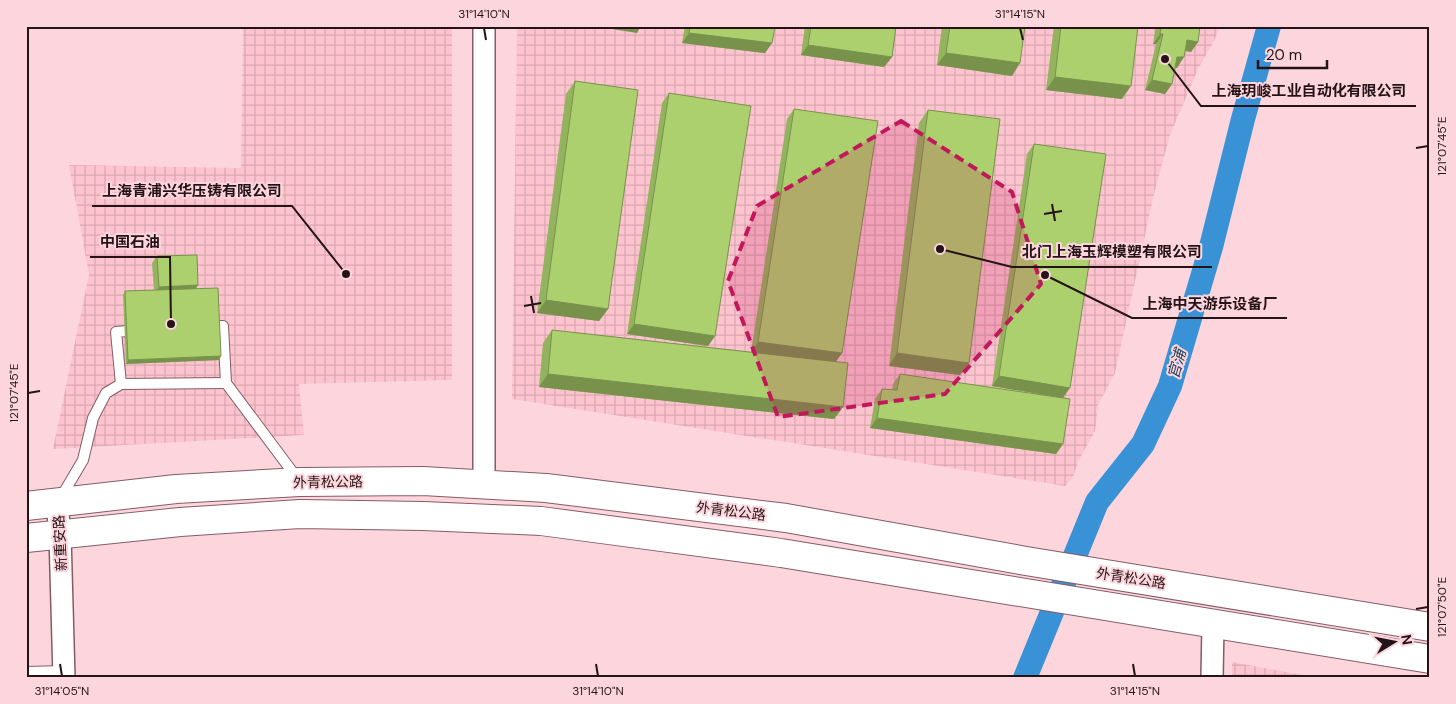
<svg xmlns="http://www.w3.org/2000/svg" width="1456" height="704" font-family="'DM Sans','Noto Sans SC',sans-serif">
<style>
.industrial{fill:url(#industrial-grid)}
.lines{fill:none;stroke-linecap:round;stroke-linejoin:round}
.canal{stroke:#3a92d6;stroke-width:24}
.service-casing{stroke:#855c64;stroke-width:12}
.minor-casing{stroke:#855c64;stroke-width:24}
.secondary-casing{stroke:#855c64;stroke-width:30}
.service{stroke:#fff;stroke-width:10}
.minor{stroke:#fff;stroke-width:21}
.secondary{stroke:#fff;stroke-width:28}
.wall{fill:#94b35e}
.shaded-wall{fill:#78924c}
.building{fill:#acd06d;stroke:#78924c}
.marked{fill:#c2185b;fill-opacity:0.2;stroke:#c2185b;stroke-width:4;stroke-dasharray:10 6;stroke-linejoin:round}
.ticks{fill:none;stroke:#241317;stroke-width:2}
.labels{text-anchor:middle;stroke-width:4;stroke-linejoin:round;paint-order:stroke}
.street-label{font-size:14px;fill:#241317;stroke:#fdd6dd}
.water-label{font-size:15px;font-style:italic;fill:#1a3d5a;stroke:#fdd6dd}
.leader{fill:none;stroke:#241317;stroke-width:2}
.callout-dot{fill:#241317;stroke:#fdd6dd;stroke-width:2}
.callout-label{font-size:15px;text-anchor:middle;font-weight:bold;fill:#241317;stroke:#fdd6dd;stroke-width:4;stroke-linejoin:round;paint-order:stroke}
.neatline{fill:none;stroke:#241317;stroke-width:2}
.ticks-label{font-size:12px;text-anchor:middle;fill:#241317}
</style>
<defs>
<pattern id="industrial-grid" width="8" height="8" patternUnits="userSpaceOnUse" patternTransform="scale(1.25)"><rect width="8" height="8" fill="#fdc4cf"/><path d="M0 4h8M4 0v8" fill="none" stroke="#d9a8b1"/></pattern>
</defs>
<rect width="100%" height="100%" fill="#fdd6dd"/>
<!-- industrial -->
<g class="industrial">
<polygon points="243,26 452,26 452,380 299,384 304,435 53,449 89,274 69,165 241,168"/>
<polygon points="517,26 1220,26 1215,39 1198,69 1170,135 1154,194 1115,373 1098,405 1095,431 1079,460 1073,477 1065,486 512,399"/>
<polygon points="1232,662 1318,678 1232,678"/>
</g>
<g class="lines">
<!-- canal -->
<polyline class="canal" points="1025,678 1097,502 1143,444 1170,386 1211,247 1243,119 1269,26"/>
<defs>
<g id="service">
<polyline points="207,327 223,326 226,383 297,478"/>
<polyline points="121,384 116,332 138,330"/>
<polyline points="60,499 83,460 93,418 106,393 121,384 226,383"/>
<polyline points="26,672 64,671"/>
</g>
<g id="minor">
<polyline points="484,484 484,26"/>
<polyline points="57,503 60,535 64,678"/>
<polyline points="1212,678 1213,624"/>
</g>
<g id="secondary">
<polyline points="26,506 176,489 300,482 423,481 546,488 786,518 1026,561 1430,627"/>
<polyline points="26,538 180,522 300,514 423,516 541,521 781,553 1430,659"/>
</g>
</defs>
<!-- service casing -->
<use href="#service" class="service-casing"/>
<!-- minor casing -->
<use href="#minor" class="minor-casing"/>
<!-- secondary casing -->
<use href="#secondary" class="secondary-casing"/>
<!-- service -->
<use href="#service" class="service"/>
<!-- minor -->
<use href="#minor" class="minor"/>
<!-- secondary -->
<use href="#secondary" class="secondary"/>
</g>
<!-- wall -->
<g class="wall">
<polygon points="685,26 775,26 772,43 765,53 682,43"/>
<polygon points="805,26 896,26 892,57 884,67 801,55"/>
<polygon points="942,26 1025,26 1012,76 937,65"/>
<polygon points="1054,26 1138,26 1122,99 1046,90"/>
<polygon points="1156,26 1200,26 1198,42 1191,52 1185,51 1177,68 1175,67 1172,84 1165,94 1145,90 1156,44 1153,44"/>
<polygon points="575,81 608,309 599,321 537,313 566,94"/>
<polygon points="669,93 715,336 708,346 627,334 662,103"/>
<polygon points="794,109 842,353 836,361 843,407 834,419 539,387 543,343 552,330 751,352 787,119"/>
<polygon points="928,110 969,363 960,375 889,366 919,123"/>
<polygon points="1034,144 1063,398 992,386 1027,154"/>
<polygon points="157,256 198,285 196,289 219,360 126,364 123,295 125,291 154,290 152,263"/>
<polygon points="900,374 1063,444 1056,454 870,428 875,399 882,389 892,390 893,384"/>
</g>
<!-- shaded-wall -->
<g class="shaded-wall">
<polygon points="593,26 641,26 637,33"/>
<polygon points="689,33 772,43 765,53 682,43"/>
<polygon points="1160,34 1163,34 1156,44 1153,44"/>
<polygon points="1187,40 1198,42 1191,52 1180,50"/>
<polygon points="808,45 892,57 884,67 801,55"/>
<polygon points="946,53 1020,63 1012,76 937,65"/>
<polygon points="1177,57 1184,57 1177,68 1170,67"/>
<polygon points="1055,77 1131,86 1122,99 1046,90"/>
<polygon points="1152,80 1172,84 1165,94 1145,90"/>
<polygon points="198,285 193,292 154,294 159,287"/>
<polygon points="546,300 608,309 599,321 537,313"/>
<polygon points="634,324 715,336 708,346 627,334"/>
<polygon points="758,342 842,353 835,363 751,352"/>
<polygon points="897,353 969,363 960,375 889,366"/>
<polygon points="221,356 219,360 126,364 128,360"/>
<polygon points="548,374 843,407 834,419 539,387"/>
<polygon points="999,376 1070,388 1063,398 992,386"/>
<polygon points="877,418 1063,444 1056,454 870,428"/>
</g>
<!-- building -->
<g class="building">
<polygon points="690,26 775,26 772,43 689,33"/>
<polygon points="811,26 896,26 892,57 808,45"/>
<polygon points="950,26 1025,26 1020,63 946,53"/>
<polygon points="1061,26 1138,26 1131,86 1055,77"/>
<polygon points="1161,26 1200,26 1198,42 1187,40 1184,57 1177,57 1172,84 1152,80 1163,34 1160,34"/>
<polygon points="575,81 638,90 608,309 546,300"/>
<polygon points="669,93 751,106 715,336 634,324"/>
<polygon points="794,109 878,121 842,353 758,342"/>
<polygon points="928,110 1000,119 969,363 897,353"/>
<polygon points="1034,144 1106,154 1070,388 999,376"/>
<polygon points="197,255 198,285 159,287 157,256"/>
<polygon points="218,288 221,356 128,360 125,291"/>
<polygon points="552,330 848,363 843,407 548,374"/>
<polygon points="900,374 1070,399 1063,444 877,418 882,389 897,390"/>
</g>
<!-- marked area -->
<path class="marked" d="M 901,121 L 1012,192 L 1041,284 L 945,394 L 778,417 L 728,281 L 757,206 Z"/>
<!-- ticks -->
<path class="ticks" d="M 484,28 L 486,40M 1020,28 L 1023,40M 1416,148 L 1428,146M 1052,204 L 1055,221M 1044,214 L 1062,211M 531,296 L 534,313M 524,306 L 541,303M 28,393 L 40,391M 1416,609 L 1428,607M 60,664 L 62,676M 596,664 L 598,676M 1133,664 L 1135,676"/>
<g class="labels">
<!-- street labels -->
<g class="street-label">
<text transform="translate(328 482) rotate(-1)" y="5">外青松公路</text>
<text transform="translate(731 511) rotate(7)" y="5">外青松公路</text>
<text transform="translate(60 543) rotate(-93)" y="5">新重安路</text>
<text transform="translate(1131 578) rotate(9)" y="5">外青松公路</text>
</g>
<!-- water labels -->
<g class="water-label">
<text transform="translate(1177 364) rotate(-74)" y="5">官浦</text>
</g>
</g>
<!-- callouts -->
<path class="leader" d="M1165 59L1201 106H1416M346 274L292 206H92M171 324L170 257H90M940 249L1012 267H1212M1045 275L1132 318H1287"/>
<g class="callout-dot">
<circle cx="1165" cy="59" r="5"/>
<circle cx="346" cy="274" r="5"/>
<circle cx="171" cy="324" r="5"/>
<circle cx="940" cy="249" r="5"/>
<circle cx="1045" cy="275" r="5"/>
</g>
<g class="callout-label">
<text x="1309" y="96">上海玥峻工业自动化有限公司</text>
<text x="192" y="196">上海青浦兴华压铸有限公司</text>
<text x="130" y="247">中国石油</text>
<text x="1112" y="257">北门上海玉辉模塑有限公司</text>
<text x="1210" y="309">上海中天游乐设备厂</text>
</g>
<!-- border -->
<rect width="1456" height="704" fill="none" stroke="#fdd6dd" stroke-width="55"/>
<!-- north arrow -->
<g transform="translate(1394 642) rotate(80)" stroke="#fdd6dd" stroke-width="4" paint-order="stroke">
<path d="M0-4L9 19L0 12L-9 19Z" fill="#241317"/>
<text y="-8" font-size="14" font-weight="bold" text-anchor="middle" fill="#241317">N</text>
</g>
<!-- scale -->
<path d="M1258 60v8h69v-8" fill="none" stroke="#241317" stroke-width="2.5"/>
<text x="1266" y="60" font-size="15" fill="#241317" stroke="#fdd6dd" stroke-width="4" paint-order="stroke">20 m</text>
<rect x="28" y="28" width="1400" height="648" class="neatline"/>
<g class="ticks-label">
<text x="484" y="18">31°14'10"N</text>
<text x="1020" y="18">31°14'15"N</text>
<text transform="translate(1442 146) rotate(-90)" y="4">121°07'45"E</text>
<text transform="translate(14 393) rotate(-90)" y="4">121°07'45"E</text>
<text transform="translate(1442 607) rotate(-90)" y="4">121°07'50"E</text>
<text x="62" y="695">31°14'05"N</text>
<text x="598" y="695">31°14'10"N</text>
<text x="1135" y="695">31°14'15"N</text>
</g>
</svg>
